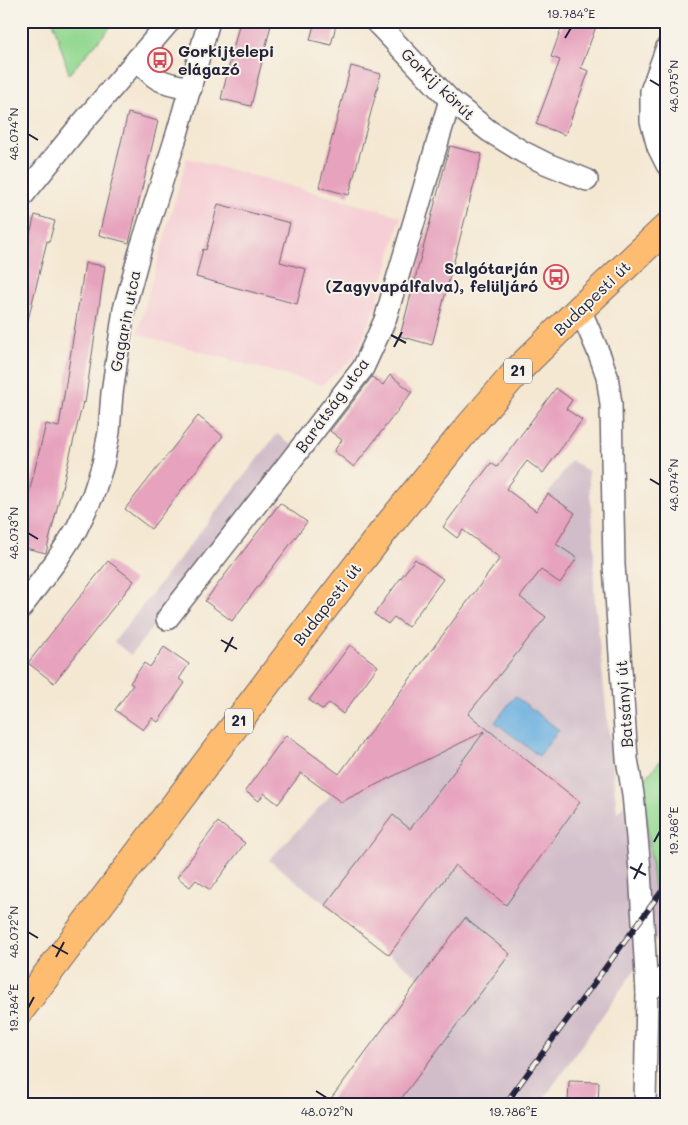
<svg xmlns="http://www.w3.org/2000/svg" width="688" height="1125" font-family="Mali,sans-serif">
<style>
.built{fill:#f6cfd6}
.industrial{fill:#d1bdc9}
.green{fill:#93d891;stroke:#5a7d66}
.water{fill:#69afdf;stroke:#46688d}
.building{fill:#e7a3be}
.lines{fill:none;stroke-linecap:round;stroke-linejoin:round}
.minor-casing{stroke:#6c6770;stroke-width:24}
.primary-casing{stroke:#6c6770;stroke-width:30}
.minor{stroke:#fff;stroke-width:21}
.primary{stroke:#fdbc6f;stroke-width:28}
.rail-casing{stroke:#22223b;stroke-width:5.5}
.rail{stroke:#f7f3e8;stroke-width:4;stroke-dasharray:11;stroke-linecap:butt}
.ticks{fill:none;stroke:#22223b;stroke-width:2}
.labels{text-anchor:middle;stroke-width:4;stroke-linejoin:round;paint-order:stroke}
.shield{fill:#f7f3e8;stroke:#62616f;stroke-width:1}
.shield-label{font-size:15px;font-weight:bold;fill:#22223b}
.poi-label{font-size:16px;font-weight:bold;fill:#22223b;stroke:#f7f3e8;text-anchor:start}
.street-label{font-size:16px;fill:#22223b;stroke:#f7f3e8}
.neatline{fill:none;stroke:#22223b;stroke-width:2}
.ticks-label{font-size:12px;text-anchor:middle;fill:#22223b}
</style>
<rect width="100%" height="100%" fill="#f7f3e8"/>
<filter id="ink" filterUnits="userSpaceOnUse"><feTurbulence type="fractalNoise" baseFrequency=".02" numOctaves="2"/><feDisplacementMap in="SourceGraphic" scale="10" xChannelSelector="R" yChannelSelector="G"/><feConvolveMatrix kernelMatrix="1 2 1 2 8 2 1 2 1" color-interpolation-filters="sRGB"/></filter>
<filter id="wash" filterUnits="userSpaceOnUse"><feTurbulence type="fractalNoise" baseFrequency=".0096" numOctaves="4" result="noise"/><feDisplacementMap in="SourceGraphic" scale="20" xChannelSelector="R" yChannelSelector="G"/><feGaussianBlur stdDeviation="1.12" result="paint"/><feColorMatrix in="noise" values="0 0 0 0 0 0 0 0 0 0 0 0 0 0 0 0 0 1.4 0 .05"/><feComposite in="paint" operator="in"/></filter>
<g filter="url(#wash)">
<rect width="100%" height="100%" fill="#f4e8d3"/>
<!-- built -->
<polygon class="built" points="187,158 401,216 377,303 355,357 322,385 137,334"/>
<!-- industrial -->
<g class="industrial">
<polygon points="277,434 293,446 131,655 114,642"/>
<polygon points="571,460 588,471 594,538 594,591 617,813 643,782 654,888 667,870 667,924 540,1104 397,1104 509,954 420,978 269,860 331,795 326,791 548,494"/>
</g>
<!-- green -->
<g class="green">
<polygon points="53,21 116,21 69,74"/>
<polygon points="667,752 667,870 654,889 643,782"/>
</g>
<!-- water -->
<polygon class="water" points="515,696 559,730 539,756 495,722"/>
<g id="blocks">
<!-- building -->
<g class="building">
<polygon points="240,21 272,21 251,106 221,99"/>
<polygon points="315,21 337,21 331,45 310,40"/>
<polygon points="564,21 598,21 581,68 589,71 565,135 536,124 560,60 551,57"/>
<polygon points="351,66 381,74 349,195 319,187"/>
<polygon points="128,113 158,121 129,243 99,235"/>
<polygon points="450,146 482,154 432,345 400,336"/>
<polygon points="218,204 290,223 280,262 306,269 297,304 196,277 203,249 206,250"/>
<polygon points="35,215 55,221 49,242 47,241 28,320 21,320 21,253 25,253"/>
<polygon points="85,263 105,266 85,403 83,402 46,553 21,547 21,525 46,424 59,427"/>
<polygon points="390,375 412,392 354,467 334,451 342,440 330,431 372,377 383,385"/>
<polygon points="556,388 572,400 566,409 582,420 543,473 527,461 506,489 536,511 548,494 575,513 556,544 577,558 560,583 541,570 520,597 546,617 468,714 580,802 506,905 455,865 389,955 325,905 393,815 410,829 485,731 341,802 301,773 278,804 264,793 259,801 245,791 286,735 339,774 500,558 463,530 457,538 443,527 491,463 497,467"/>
<polygon points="198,416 223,436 151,529 125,509"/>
<polygon points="280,503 307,522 232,621 205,601"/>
<polygon points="415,559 443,579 408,627 394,617 388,624 374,614"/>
<polygon points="108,561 134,581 54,683 28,663"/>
<polygon points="350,645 378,666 343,714 329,703 323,710 309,700"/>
<polygon points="164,647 189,664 179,679 185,683 158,722 152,718 143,730 115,710 133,685 130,683 144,663 150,667"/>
<polygon points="218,822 245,843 210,890 196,880 190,887 177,877"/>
<polygon points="465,918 510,954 397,1104 327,1104"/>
<polygon points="569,1081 599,1082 598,1104 568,1104"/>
</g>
</g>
</g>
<g filter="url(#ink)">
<use href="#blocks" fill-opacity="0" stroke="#6c6770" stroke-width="1"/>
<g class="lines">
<defs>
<g id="minor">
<polyline points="375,21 450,100 489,131 523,152 545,163 587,180"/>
<polyline points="667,47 651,91 651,121 658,147 667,165"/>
<path d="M 138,58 C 153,82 164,83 191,88"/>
<polyline points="21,198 77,129 170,21"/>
<polyline points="580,309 600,356 607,376 611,404 614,565 627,759 633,794 640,870 647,993 645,1104"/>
<polyline points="21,608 56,561 76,530 93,495 103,464 109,432 112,393 124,309 131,284 140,251 177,134 209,21"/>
<polyline points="167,619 363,368 385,320 450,100"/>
<polyline points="647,993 667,974"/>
</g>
<polyline id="primary" points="21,1009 298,642 383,532 461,436 519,369 580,309 667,227"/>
</defs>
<!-- minor casing -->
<use href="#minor" class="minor-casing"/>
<!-- primary casing -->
<use href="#primary" class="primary-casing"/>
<!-- minor -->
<use href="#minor" class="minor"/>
<!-- primary -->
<use href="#primary" class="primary"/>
<defs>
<polyline id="rail" points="505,1104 667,884"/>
</defs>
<!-- rail casing -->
<use href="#rail" class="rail-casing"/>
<!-- rail -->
<use href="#rail" class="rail"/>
</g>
</g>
<!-- ticks -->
<path class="ticks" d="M 565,38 L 571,28M 650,80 L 660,86M 28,134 L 38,140M 391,335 L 406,343M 394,347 L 402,332M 650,479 L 660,485M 28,533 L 38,539M 221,640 L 237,649M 225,652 L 233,637M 654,842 L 660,831M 630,867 L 646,875M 634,879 L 642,863M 28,932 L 38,938M 52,945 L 68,954M 56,957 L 64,942M 28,1008 L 34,997M 316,1091 L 327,1098M 513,1098 L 519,1087"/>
<!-- icons -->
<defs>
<symbol id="bus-ring" viewBox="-11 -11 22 22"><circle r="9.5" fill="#f7f3e8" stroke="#d1495b" stroke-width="1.5"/><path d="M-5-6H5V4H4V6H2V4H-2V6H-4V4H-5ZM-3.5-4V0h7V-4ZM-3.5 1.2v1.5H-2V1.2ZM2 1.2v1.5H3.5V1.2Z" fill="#d1495b"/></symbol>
</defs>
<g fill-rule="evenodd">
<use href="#bus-ring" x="146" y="46" width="28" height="28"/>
<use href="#bus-ring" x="542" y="263" width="28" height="28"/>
</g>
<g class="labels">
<!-- shield labels -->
<g class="shield">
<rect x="504" y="358.5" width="28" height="25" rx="4"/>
<rect x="225" y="708.5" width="28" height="25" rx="4"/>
</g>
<g class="shield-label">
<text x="518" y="376">21</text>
<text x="239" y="726">21</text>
</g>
<!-- poi labels -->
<g class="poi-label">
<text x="178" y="57">Gorkijtelepi<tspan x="178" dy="18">elágazó</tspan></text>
<text x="538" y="274" text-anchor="end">Salgótarján<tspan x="538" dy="18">(Zagyvapálfalva), felüljáró</tspan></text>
</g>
<!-- street labels -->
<g class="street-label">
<text transform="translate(438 84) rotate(44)" y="6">Gorkij körút</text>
<text transform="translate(592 298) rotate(-44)" y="6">Budapesti út</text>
<text transform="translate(125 321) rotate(-79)" y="6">Gagarin utca</text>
<text transform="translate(332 405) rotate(-54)" y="6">Barátság utca</text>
<text transform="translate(327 604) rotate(-52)" y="6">Budapesti út</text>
<text transform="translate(624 704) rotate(-94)" y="6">Batsányi út</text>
</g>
</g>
<!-- margin -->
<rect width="688" height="1125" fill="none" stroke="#f7f3e8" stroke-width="55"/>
<rect x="28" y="28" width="632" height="1070" class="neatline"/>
<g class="ticks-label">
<text x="571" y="18">19.784°E</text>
<text transform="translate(674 86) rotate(-90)" y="4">48.075°N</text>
<text transform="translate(14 134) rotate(-90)" y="4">48.074°N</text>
<text transform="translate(674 485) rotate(-90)" y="4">48.074°N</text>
<text transform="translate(14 533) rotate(-90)" y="4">48.073°N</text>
<text transform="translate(674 831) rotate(-90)" y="4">19.786°E</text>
<text transform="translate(14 932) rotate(-90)" y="4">48.072°N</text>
<text transform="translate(14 1008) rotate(-90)" y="4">19.784°E</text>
<text x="327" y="1116">48.072°N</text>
<text x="513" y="1116">19.786°E</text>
</g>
</svg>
